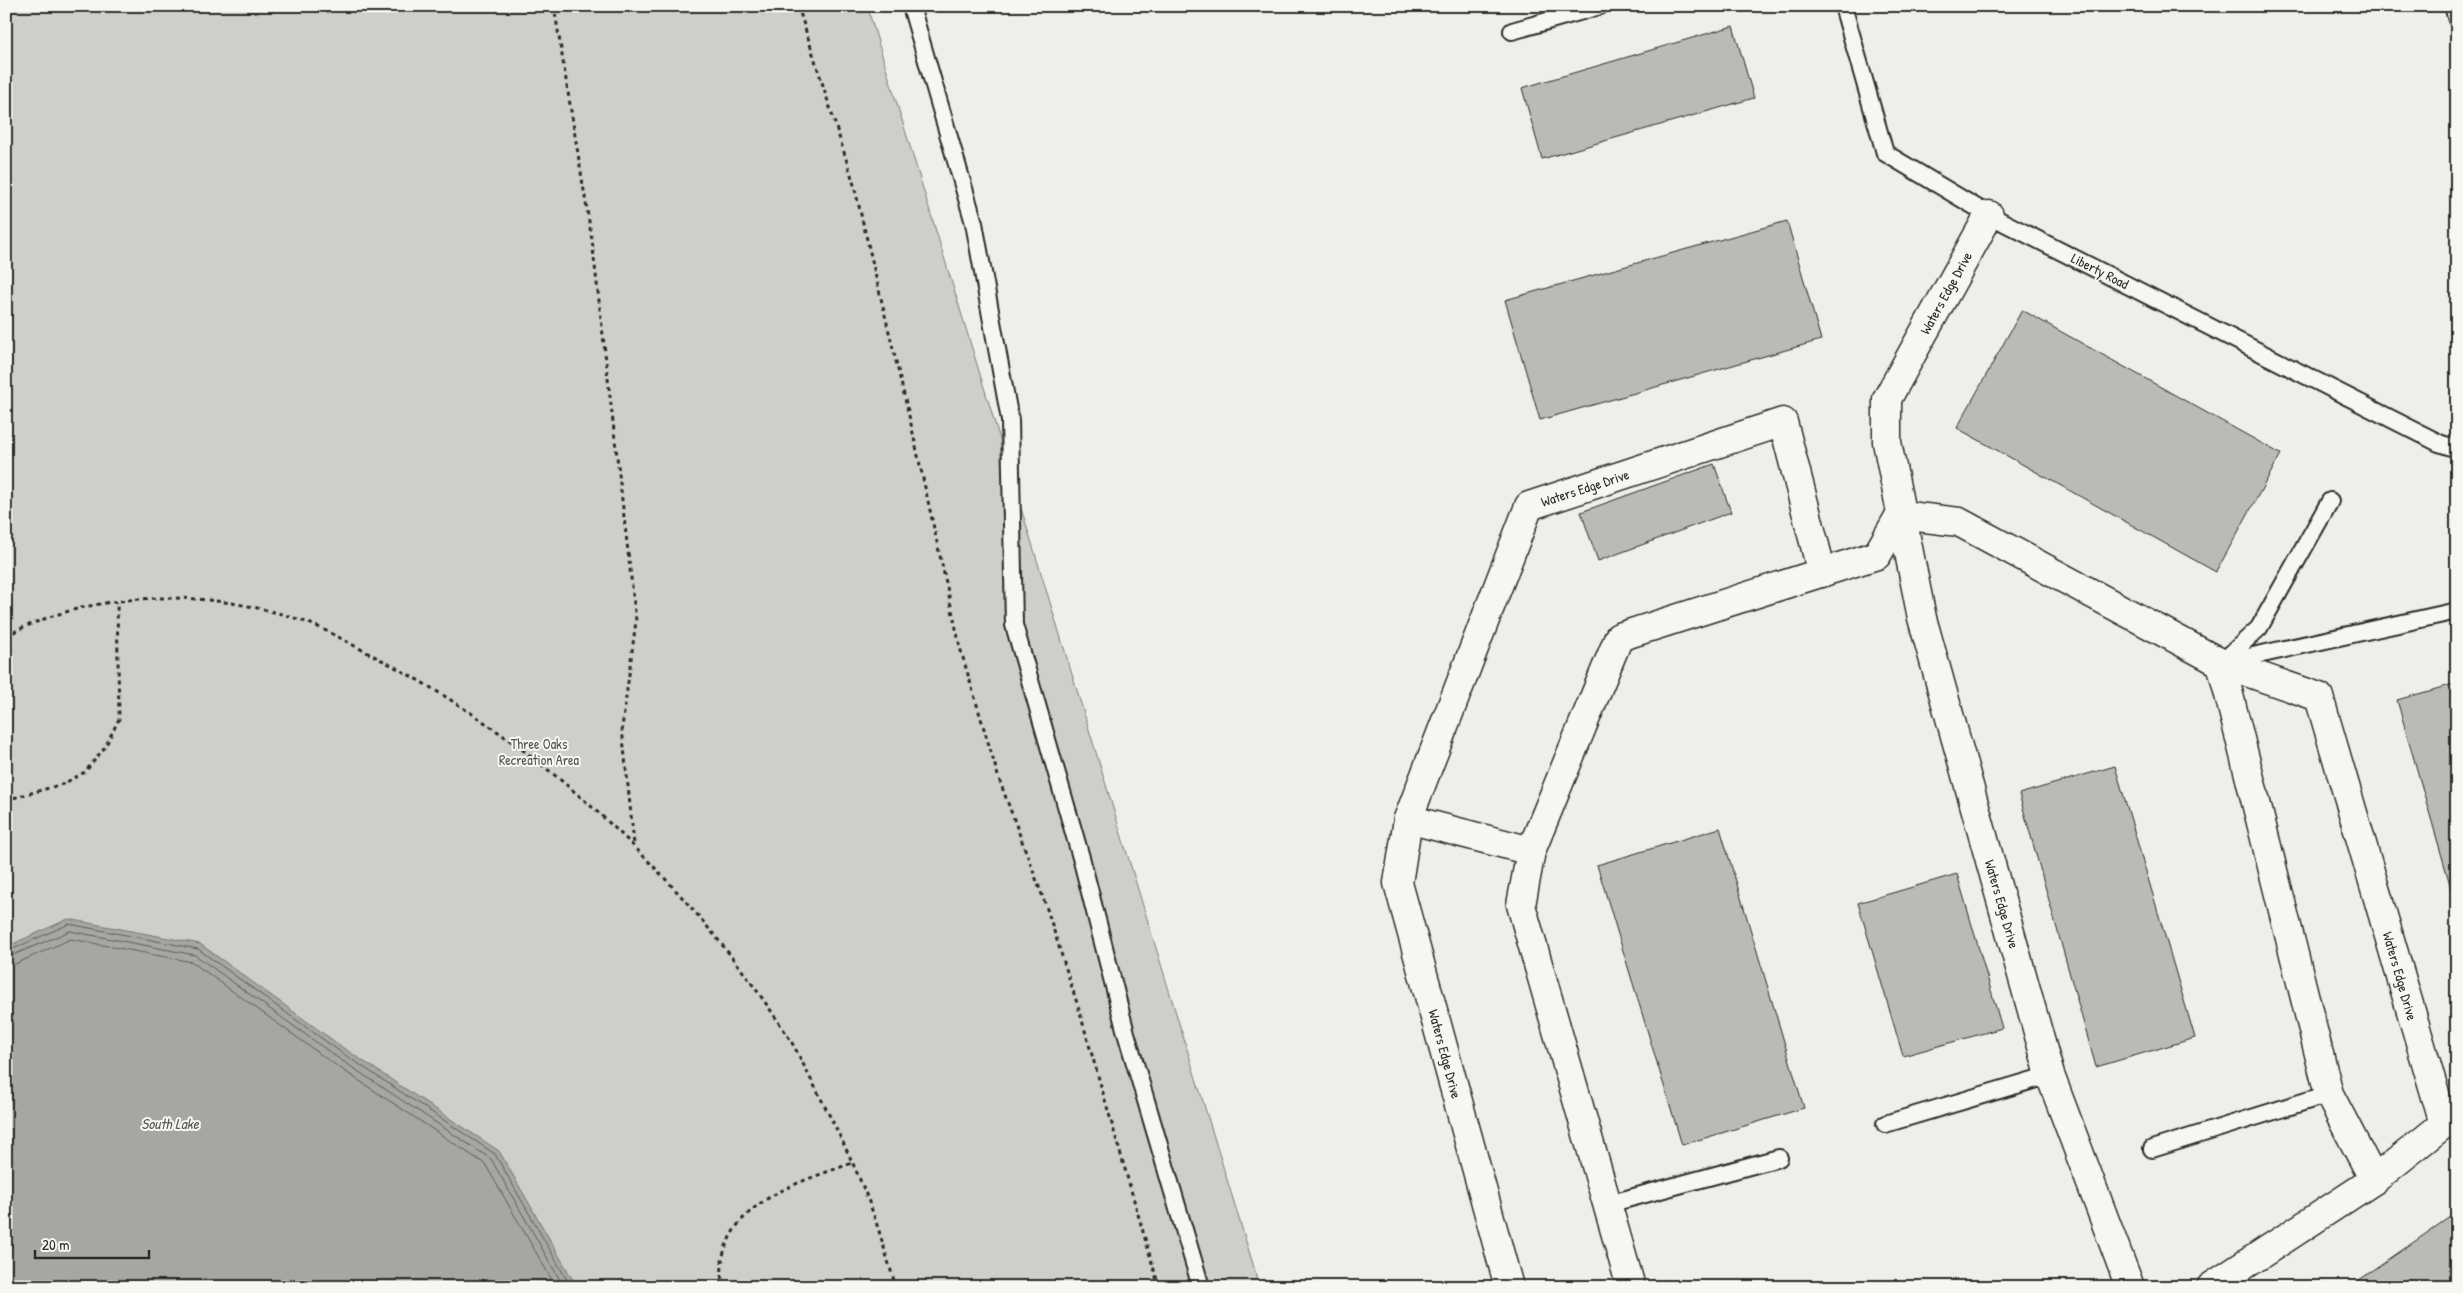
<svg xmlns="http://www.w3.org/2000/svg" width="2463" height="1293" font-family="'Patrick Hand',sans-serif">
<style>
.green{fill:#cececa;stroke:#7c7c7a}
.water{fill:#a6a6a3;stroke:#757573}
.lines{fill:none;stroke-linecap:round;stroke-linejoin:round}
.shore{stroke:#5c5c5b;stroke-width:1}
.building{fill:#babab7;stroke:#2b2b2b}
.service-casing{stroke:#2b2b2b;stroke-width:20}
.minor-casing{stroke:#2b2b2b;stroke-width:31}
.path{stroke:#2b2b2b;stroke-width:3;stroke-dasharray:4 4;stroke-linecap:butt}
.service{stroke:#f6f6f2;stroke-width:16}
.minor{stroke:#f6f6f2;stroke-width:28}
.labels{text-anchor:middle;stroke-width:4;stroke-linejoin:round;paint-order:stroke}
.street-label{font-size:14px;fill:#2b2b2b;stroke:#f6f6f2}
.park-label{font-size:14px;fill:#545453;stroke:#f6f6f2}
.water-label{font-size:15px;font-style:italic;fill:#565655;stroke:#f6f6f2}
</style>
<rect width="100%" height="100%" fill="#eeeeea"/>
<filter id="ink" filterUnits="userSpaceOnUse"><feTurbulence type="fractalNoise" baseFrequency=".02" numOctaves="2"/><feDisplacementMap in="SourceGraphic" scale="10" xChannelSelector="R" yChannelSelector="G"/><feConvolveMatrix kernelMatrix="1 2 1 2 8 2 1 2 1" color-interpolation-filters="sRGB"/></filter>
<g filter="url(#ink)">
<!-- green -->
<polygon class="green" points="6,6 867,6 1260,1287 6,1287"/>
<!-- water -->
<polygon class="water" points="68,919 200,944 345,1049 499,1151 577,1287 6,1287 6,947"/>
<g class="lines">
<!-- shore -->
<g class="shore">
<polyline points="6,952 69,924 198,949 342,1053 495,1154 571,1287"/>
<polyline points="6,958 70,931 195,955 338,1058 491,1159 564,1287"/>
<polyline points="6,965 15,964 71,939 192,962 334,1064 485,1164 556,1287"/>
</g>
</g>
<!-- building -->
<g class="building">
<polygon points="1733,26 1754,98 1542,159 1522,88"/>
<polygon points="1787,221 1821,340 1540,420 1505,300"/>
<polygon points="2022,310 2281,454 2216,572 1957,428"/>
<polygon points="1714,464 1731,512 1598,561 1581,512"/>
<polygon points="2457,683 2457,909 2397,700"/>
<polygon points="2115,766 2195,1038 2096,1067 2019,794"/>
<polygon points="1720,828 1804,1108 1682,1145 1597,865"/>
<polygon points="1957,874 2002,1028 1903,1056 1858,903"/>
<polygon points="2457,1212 2457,1287 2349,1287"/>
<polygon points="1617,1283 1618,1287 1602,1287"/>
</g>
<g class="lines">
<defs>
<g id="service">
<polyline points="911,6 974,223 1010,420 1014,625 1082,861 1126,1033 1201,1287"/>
<polyline points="1843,6 1885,153 1989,215 2439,443 2457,449"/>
<polyline points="2453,6 2457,20"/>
<polyline points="1512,31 1600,6"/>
<polyline points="2226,662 2457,611"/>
<polyline points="2221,663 2259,628 2330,501"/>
<polyline points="1885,1124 2050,1075"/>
<polyline points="2152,1149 2329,1094"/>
<polyline points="1608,1204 1779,1158"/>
</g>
<g id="minor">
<polyline points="1989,215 1887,399 1887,442 1922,618 2050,1075 2130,1287"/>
<polyline points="2221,663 2319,697 2444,1124 2374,1180"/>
<polyline points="1408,819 1531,851"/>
<polyline points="1509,1287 1398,883 1408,819 1529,506 1783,422 1822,573"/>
<polyline points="1631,1287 1521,905 1531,851 1619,637 1877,555 1900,515 1959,522 2221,663 2329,1094 2374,1180 2211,1287"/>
</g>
</defs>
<!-- service casing -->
<use href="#service" class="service-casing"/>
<!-- minor casing -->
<use href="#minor" class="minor-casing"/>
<!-- path -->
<g class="path">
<polyline points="554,6 592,240 636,621 622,728 634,844"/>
<polyline points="798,6 853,181 911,424 961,651 999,779 1045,903 1077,1003 1159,1287"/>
<path d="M 6,636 C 96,588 211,588 306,622 C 328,630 350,644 372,655 C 540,741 687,879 789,1038 C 799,1054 806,1071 815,1087 C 837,1130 861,1176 876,1222 C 883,1243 889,1265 896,1287"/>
<polyline points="6,800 63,784 85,772 105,747 119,719 117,602"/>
<path d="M 722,1287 C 722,1277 721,1265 723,1256 C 737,1198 803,1181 852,1163"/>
</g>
<!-- service -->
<use href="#service" class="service"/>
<!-- minor -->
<use href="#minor" class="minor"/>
</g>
</g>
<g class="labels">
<!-- street labels -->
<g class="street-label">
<text transform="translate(2100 271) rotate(27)" y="5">Liberty Road</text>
<text transform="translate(1946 293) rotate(-61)" y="5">Waters Edge Drive</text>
<text transform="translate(1585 488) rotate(-18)" y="5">Waters Edge Drive</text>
<text transform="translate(2002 904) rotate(74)" y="5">Waters Edge Drive</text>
<text transform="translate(2400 976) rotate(74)" y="5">Waters Edge Drive</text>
<text transform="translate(1445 1054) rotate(75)" y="5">Waters Edge Drive</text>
</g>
<!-- park labels -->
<g class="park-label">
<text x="539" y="749">Three Oaks<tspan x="539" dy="16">Recreation Area</tspan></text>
</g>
<!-- water labels -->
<g class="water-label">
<text x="170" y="1129">South Lake</text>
</g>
</g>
<!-- margin -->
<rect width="2463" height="1293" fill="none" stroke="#f6f6f2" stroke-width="25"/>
<rect x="12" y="12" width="2438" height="1268" fill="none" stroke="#2b2b2b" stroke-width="2" filter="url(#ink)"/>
<!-- scale -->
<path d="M35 1250v8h114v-8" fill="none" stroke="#2b2b2b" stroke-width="2.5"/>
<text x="42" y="1250" font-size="15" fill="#2b2b2b" stroke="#f6f6f2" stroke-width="4" paint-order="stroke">20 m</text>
</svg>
